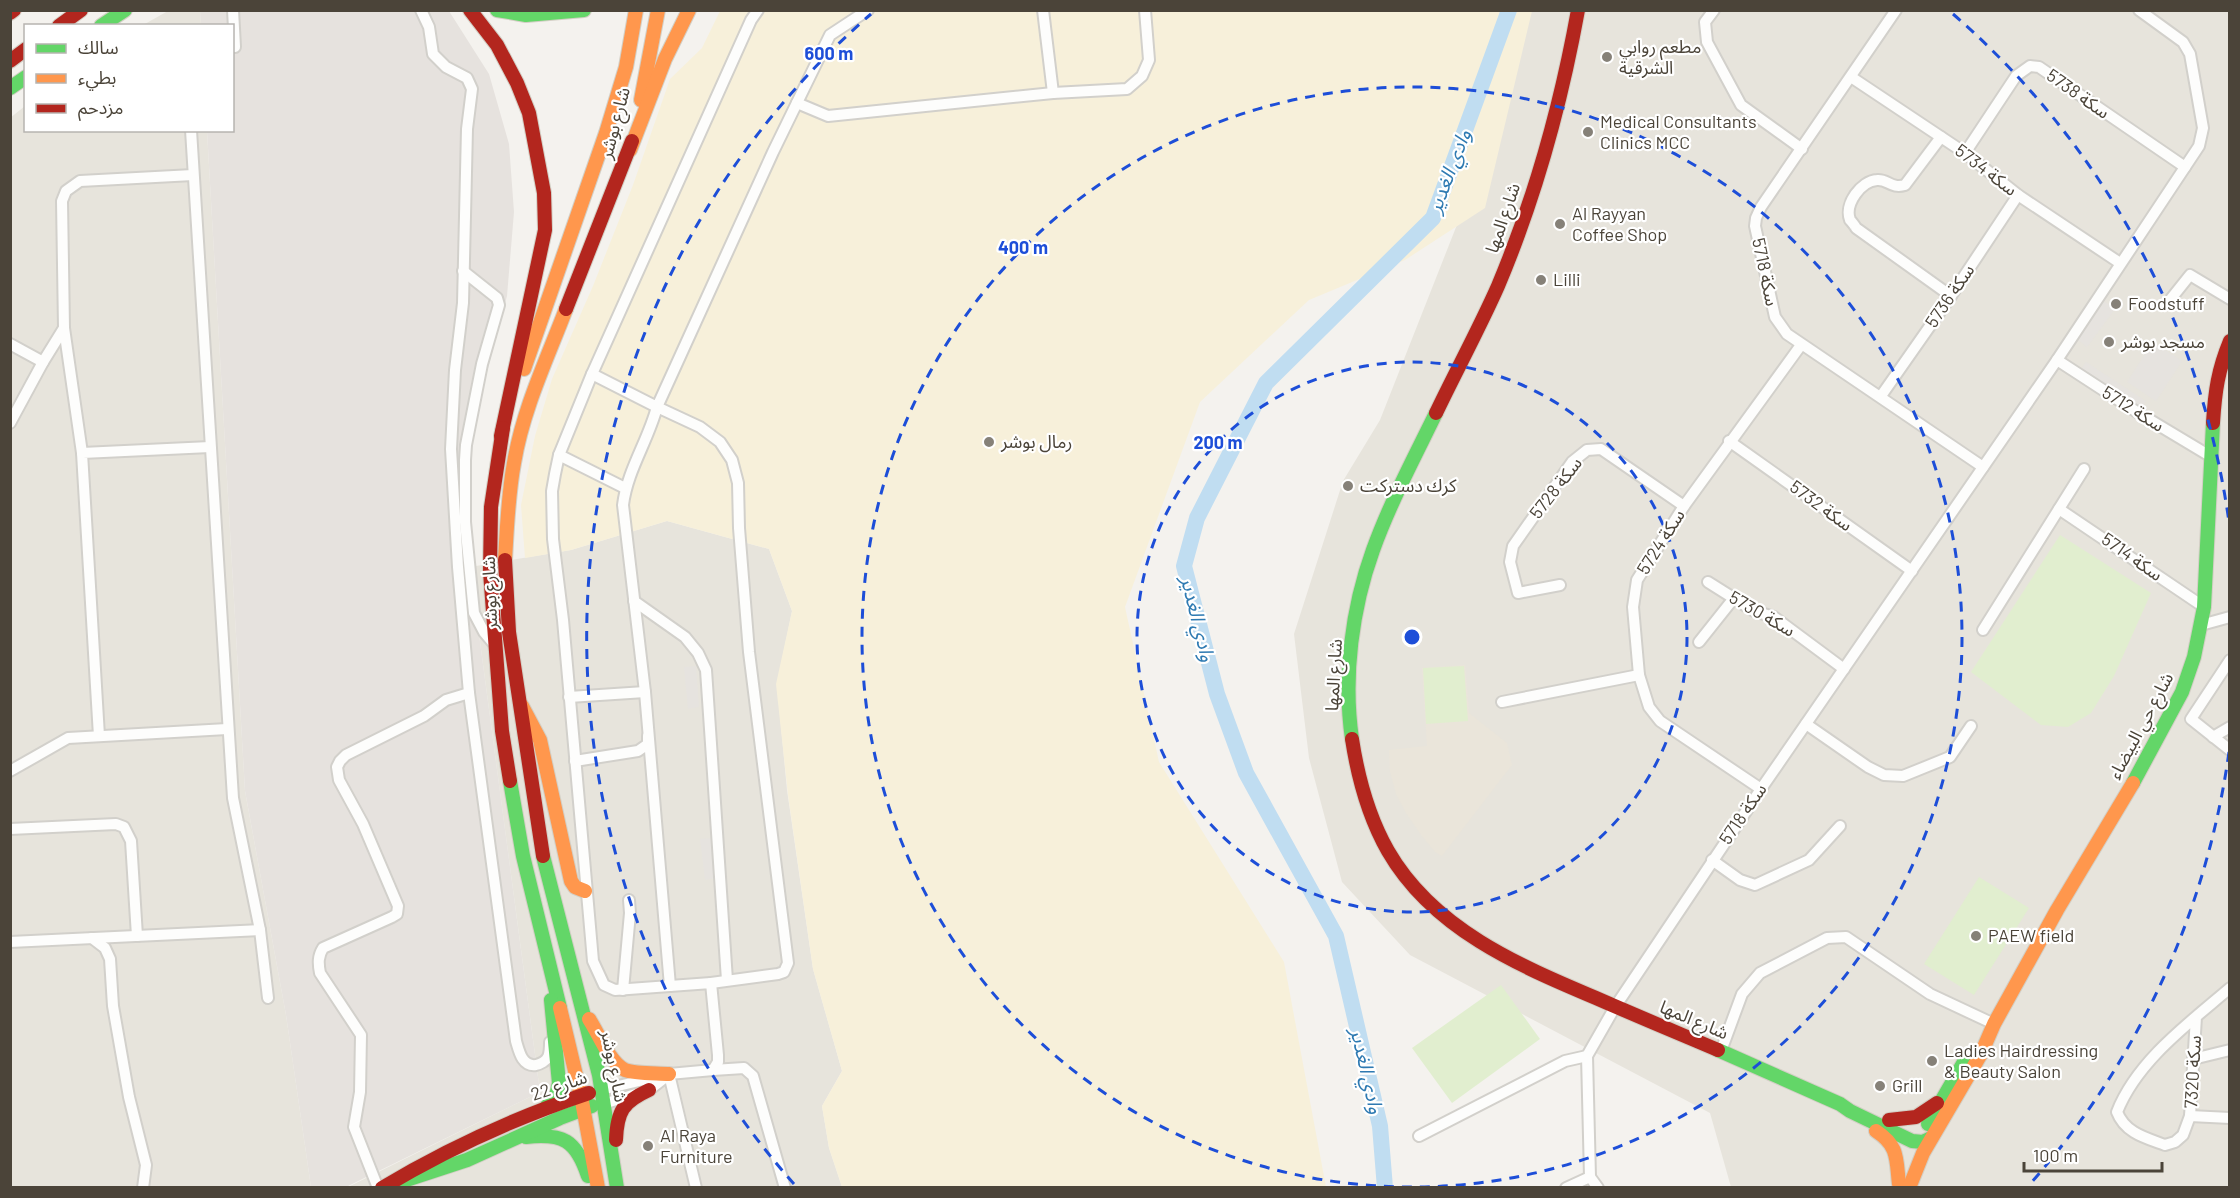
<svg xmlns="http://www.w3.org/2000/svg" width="2240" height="1198" font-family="Barlow,'Noto Sans Arabic',sans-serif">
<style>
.residential{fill:#e7e4dc}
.industrial{fill:#e6e2de}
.education{fill:#eae5da}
.green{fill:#e1eecf}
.sand{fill:#f7f0da}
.parking{fill:#e6e3df}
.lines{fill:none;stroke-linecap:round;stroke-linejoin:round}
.river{stroke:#c0ddf1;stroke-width:16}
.street-casing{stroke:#d2d0cb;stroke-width:14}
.fast-casing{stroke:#d3cfc5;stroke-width:16}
.slow-casing{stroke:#d3cfc5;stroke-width:16}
.jam-casing{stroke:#d3cfc5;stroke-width:16}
.street{stroke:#fdfdfc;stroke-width:10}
.fast{stroke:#63d668;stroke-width:14}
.slow{stroke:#ff974d;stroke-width:14}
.jam{stroke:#b3261e;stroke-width:14}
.ring{fill:none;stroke:#1d4ed8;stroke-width:3;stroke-dasharray:10 8}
.poi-dot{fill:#868178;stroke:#fff;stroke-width:2}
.labels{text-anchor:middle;stroke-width:4.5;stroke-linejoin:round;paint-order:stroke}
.poi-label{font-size:18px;fill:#4b4439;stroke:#fff;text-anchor:start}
.street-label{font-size:18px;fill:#4b4439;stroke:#fff}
.water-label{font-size:20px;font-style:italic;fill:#2e7ab2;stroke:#fff}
.centre{fill:#1d4ed8;stroke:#fff;stroke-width:3}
.ring-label{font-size:18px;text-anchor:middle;font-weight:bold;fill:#1d4ed8;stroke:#fff;stroke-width:4.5;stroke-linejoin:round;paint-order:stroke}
</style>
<rect width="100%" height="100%" fill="#f4f2ee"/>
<!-- residential -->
<g class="residential">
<polygon points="168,11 200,11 201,25 143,25"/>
<polygon points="1513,11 2229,11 2229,1187 1731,1187 1710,1113 1410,955 1342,882 1309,758 1294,634 1343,481 1380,420 1477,174"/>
<polygon points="25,106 26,130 207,131 245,791 286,1015 311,1187 11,1187 10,118"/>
<polygon points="667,521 769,549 792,611 777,684 787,790 813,969 842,1071 822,1106 829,1148 842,1187 346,1188 540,1092 470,567 571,550"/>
</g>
<!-- industrial -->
<polygon class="industrial" points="200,11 449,11 489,74 509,144 514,212 507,296 471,433 470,567 540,1092 346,1187 311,1187 286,1015 245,791 207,131 232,130 232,26 201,25"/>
<!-- education -->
<polygon class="education" points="1465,665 1469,713 1507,743 1512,765 1442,856 1435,852 1421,835 1406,813 1396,794 1390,772 1389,750 1427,746 1422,668"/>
<!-- green -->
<g class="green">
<polygon points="2060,535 2151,593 2114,676 2091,713 2068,727 2041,725 1971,672"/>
<polygon points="1464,666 1468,721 1426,724 1423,668"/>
<polygon points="1979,877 2029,908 1974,995 1924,964"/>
<polygon points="1501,985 1540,1039 1452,1103 1412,1048"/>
</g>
<!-- sand -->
<polygon class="sand" points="720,11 1532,11 1485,208 1405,260 1309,300 1200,402 1125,607 1159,762 1284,962 1326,1187 842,1187 829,1148 822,1106 842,1071 813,969 788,795 776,684 792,611 769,549 667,521 571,550 525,558 521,505 535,436 552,379 593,286 633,185 670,79 702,48"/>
<!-- parking -->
<g class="parking">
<polygon points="2104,301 2115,309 2087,347 2077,339"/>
<polygon points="2153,342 2182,361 2156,401 2127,382"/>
<polygon points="2086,362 2146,401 2140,410 2080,371"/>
<polygon points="696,666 699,707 688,709 684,667"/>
<polygon points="713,838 717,878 705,880 700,839"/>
</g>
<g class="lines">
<!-- river -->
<polyline class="river" points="1385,1188 1380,1126 1336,936 1246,773 1217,694 1184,566 1197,518 1266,383 1433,218 1509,10"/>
<defs>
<g id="street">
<polyline points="233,10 235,47"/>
<path d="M 421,10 L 429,27 L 433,54 L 446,67 L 467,78 L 472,89 L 467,129 L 463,303 L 455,370 L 451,449 L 458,567 L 469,693 L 516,1041 C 519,1051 522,1067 536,1065 C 540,1064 546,1061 548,1057 C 550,1053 550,1046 550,1042"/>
<polyline points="1043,10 1053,93 1127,89 1142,76 1149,60 1145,10"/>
<polyline points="1714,10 1705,22 1707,42 1741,105 1802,149"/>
<polyline points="1896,10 1761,207 1756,218 1755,226 1775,317 1787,334 1983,467"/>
<polyline points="1851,77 1965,153 2018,195 2120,263"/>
<polyline points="797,103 828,116 1053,93"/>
<polyline points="191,130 233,798 260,930 268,998"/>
<path d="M 1941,137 L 1905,185 C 1891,189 1888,179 1877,180 C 1861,181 1844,204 1850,220 C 1851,221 1856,227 1856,228 L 1951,296"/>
<polyline points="1965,153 2016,76 2030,66 2039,67 2185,167"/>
<polyline points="463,271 497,298 499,305 482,364 466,445 465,460 465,522 474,613 484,632 494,644"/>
<polyline points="2170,300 2190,275 2230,299"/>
<polyline points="10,344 43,362 64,328"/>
<polyline points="2057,360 2140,414 2210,456"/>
<polyline points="592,374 657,407 773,152 830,35 868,10"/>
<polyline points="1881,396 1951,296 2018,195"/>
<polyline points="10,423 43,362"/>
<polyline points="1729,441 1912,571"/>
<polyline points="82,453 64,328 62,201 66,191 80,181 193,175"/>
<polyline points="559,455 625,488"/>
<polyline points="2059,509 2204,607"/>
<polyline points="1708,582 1754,611 1774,617 1844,669"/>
<polyline points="1560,585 1518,593 1510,562 1513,546 1572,462 1587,450 1601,449 1684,506"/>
<polyline points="634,601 685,637 698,653 706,670 727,980"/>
<polyline points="2201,625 2230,617"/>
<polyline points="1983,630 2084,469"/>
<polyline points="1699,642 1734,598"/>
<polyline points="2230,660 2191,719 2230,750"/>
<polyline points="569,697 645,692"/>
<polyline points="1502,702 1639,675"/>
<polyline points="1806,724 1868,767 1884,775 1903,776 1950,757 1971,726"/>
<polyline points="99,736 82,453 210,447"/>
<polyline points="2213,737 2230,727"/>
<polyline points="575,761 638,751 648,744 648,736"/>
<polyline points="10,771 68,738 227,729"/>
<polyline points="1761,789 1660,721 1649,707 1639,675 1633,607 1637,580 1684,506 1801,345"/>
<polyline points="10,829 116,824 124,827 131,841 137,936"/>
<polyline points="1712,860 1740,880 1755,885 1809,860 1840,826"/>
<polyline points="92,938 105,948 110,959 113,1006 129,1097 146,1165 143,1188"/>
<polyline points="10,942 260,930"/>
<path d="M 670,986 L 645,692 L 623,505 C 627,471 648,441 657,407 L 700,427 L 720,442 L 732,460 L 738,483 L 739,528 L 749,652 L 788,963 L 784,972 L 778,974 L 711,983"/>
<polyline points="623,990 630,913 629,900"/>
<path d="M 2196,1017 L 2190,1116 L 2183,1135 L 2175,1142 L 2165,1145 C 2146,1138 2125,1133 2117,1112 C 2137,1061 2189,1023 2230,988"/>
<polyline points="1721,1051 1742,994 1760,973 1827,938 1846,937 1930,994 1994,1024"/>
<polyline points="2193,1059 2230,1050"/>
<polyline points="713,1070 744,1068 753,1076 785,1188"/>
<polyline points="669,1074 696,1188"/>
<polyline points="601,1090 669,1074 713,1070 718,1062 718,1055 711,983 615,990 604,985 593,961 563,620 553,539 552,491 555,474 559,455 592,374 751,20 758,10"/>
<polyline points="603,1104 649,1090 667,1076"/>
<polyline points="2190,1116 2230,1118"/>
<polyline points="1419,1136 1565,1061 1587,1056"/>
<path d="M 378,1188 L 354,1127 L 360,1092 L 361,1035 L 320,973 C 318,963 318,956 323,948 L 392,917 L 397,914 L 398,906 L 363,824 L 339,780 L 337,767 L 340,761 L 346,755 L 424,716 L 446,700 L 469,693"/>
<polyline points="1566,1188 1590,1177"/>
<polyline points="1598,1188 1590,1177 1587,1056 1615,1007 1761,789 2057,360 2199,146 2203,128 2190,54 2183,42 2139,10"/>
</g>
<g id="fast">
<polyline points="497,10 526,15 584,10"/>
<polyline points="101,26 125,10"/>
<polyline points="10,88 26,77"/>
<path d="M 1352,739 C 1343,677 1352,608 1373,550 C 1390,503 1414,458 1436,413"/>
<polyline points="510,781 523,856 560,1008"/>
<polyline points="2133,783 2182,692 2194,657 2204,607 2213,423"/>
<polyline points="543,856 599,1075 617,1188"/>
<polyline points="1718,1050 1840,1104 1850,1111 1912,1141 1923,1142 1931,1138"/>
<polyline points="547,1106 556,1096 559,1083 551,1000"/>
<polyline points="1928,1124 1964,1062"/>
<path d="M 526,1137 C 563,1133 576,1140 588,1176"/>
<polyline points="403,1181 467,1160 560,1118 592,1106"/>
</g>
<g id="slow">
<polyline points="641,100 658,10"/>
<polyline points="630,150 665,59 689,10"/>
<polyline points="524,369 606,133 626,67 636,10"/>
<path d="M 505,560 C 507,527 508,495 514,463 C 523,409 547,359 566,309"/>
<polyline points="522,706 540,740 571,881 575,887 585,891"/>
<polyline points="560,1008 581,1096 598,1188"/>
<path d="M 589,1019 C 599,1034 609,1062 625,1070 C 635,1074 658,1073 669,1074"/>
<path d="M 1876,1131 C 1899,1146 1896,1159 1899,1184"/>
<polyline points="1909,1188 1923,1153 1981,1054 1994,1024 2057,910 2133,783"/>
</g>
<g id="jam">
<polyline points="470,10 497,45 517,83 529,113 544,193 545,230 501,436"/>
<polyline points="10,13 14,10"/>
<polyline points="59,26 81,10"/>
<polyline points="10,61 26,49"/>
<polyline points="566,309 632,141"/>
<path d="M 1436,413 C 1456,371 1479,329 1498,286 C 1535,198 1561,104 1578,10"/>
<path d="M 2213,423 C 2215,391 2218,370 2230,341"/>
<polyline points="503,428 491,507 490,572 502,731 510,781"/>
<polyline points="505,560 509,632 543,856"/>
<path d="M 1352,739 C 1358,778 1368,816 1388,851 C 1433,929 1518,965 1596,998 C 1637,1016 1678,1033 1718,1050"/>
<polyline points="1889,1120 1916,1117 1937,1103"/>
<path d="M 616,1140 C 617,1111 623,1102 649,1090"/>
<path d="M 382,1188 C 447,1149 517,1117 589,1093"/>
</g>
</defs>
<!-- street casing -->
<use href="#street" class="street-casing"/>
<!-- fast casing -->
<use href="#fast" class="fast-casing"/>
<!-- slow casing -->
<use href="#slow" class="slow-casing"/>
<!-- jam casing -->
<use href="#jam" class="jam-casing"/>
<!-- street -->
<use href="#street" class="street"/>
<!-- fast -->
<use href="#fast" class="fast"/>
<!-- slow -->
<use href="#slow" class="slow"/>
<!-- jam -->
<use href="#jam" class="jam"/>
</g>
<!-- distance rings -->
<g class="ring">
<circle cx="1412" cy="637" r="275"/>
<circle cx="1412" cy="637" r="550"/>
<path d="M2229 752A825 825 0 0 1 2030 1184M794 1184A825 825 0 0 1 871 14M1953 14A825 825 0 0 1 2229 522"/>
</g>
<!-- markers -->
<g class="poi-dot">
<circle cx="1607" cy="57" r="6"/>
<circle cx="1588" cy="132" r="6"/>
<circle cx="1560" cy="224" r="6"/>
<circle cx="1541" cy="280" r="6"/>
<circle cx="2116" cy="304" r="6"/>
<circle cx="2109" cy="342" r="6"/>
<circle cx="989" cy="442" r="6"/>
<circle cx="1348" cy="486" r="6"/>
<circle cx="1976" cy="936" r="6"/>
<circle cx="1932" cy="1061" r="6"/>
<circle cx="1880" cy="1086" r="6"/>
<circle cx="648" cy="1146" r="6"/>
</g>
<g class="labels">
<!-- poi labels -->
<g class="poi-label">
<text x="1619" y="53">مطعم روابي<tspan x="1619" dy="21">الشرقية</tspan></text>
<text x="1600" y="128">Medical Consultants<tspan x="1600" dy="21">Clinics MCC</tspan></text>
<text x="1572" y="220">Al Rayyan<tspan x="1572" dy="21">Coffee Shop</tspan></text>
<text x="1553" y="286">Lilli</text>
<text x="2128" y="310">Foodstuff</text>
<text x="2121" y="348">مسجد بوشر</text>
<text x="1001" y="448">رمال بوشر</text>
<text x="1360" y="492">كرك دستركت</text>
<text x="1988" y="942">PAEW field</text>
<text x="1944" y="1057">Ladies Hairdressing<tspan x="1944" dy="21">&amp; Beauty Salon</tspan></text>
<text x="1892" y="1092">Grill</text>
<text x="660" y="1142">Al Raya<tspan x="660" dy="21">Furniture</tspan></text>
</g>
<!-- street labels -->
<g class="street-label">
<text transform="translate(2078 94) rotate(35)" y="6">سكة 5738</text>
<text transform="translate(615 123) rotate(-75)" y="6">شارع بوشر</text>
<text transform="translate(1986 170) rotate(37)" y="6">سكة 5734</text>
<text transform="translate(1503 218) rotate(-71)" y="6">شارع المها</text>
<text transform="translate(1765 272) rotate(78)" y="6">سكة 5718</text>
<text transform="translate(1950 296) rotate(-56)" y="6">سكة 5736</text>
<text transform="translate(2133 409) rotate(32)" y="6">سكة 5712</text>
<text transform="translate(1556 488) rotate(-52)" y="6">سكة 5728</text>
<text transform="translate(1821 506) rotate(36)" y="6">سكة 5732</text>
<text transform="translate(1661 542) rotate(-58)" y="6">سكة 5724</text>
<text transform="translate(2132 557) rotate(35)" y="6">سكة 5714</text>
<text transform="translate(490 593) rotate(-92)" y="6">شارع بوشر</text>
<text transform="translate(1762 614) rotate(30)" y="6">سكة 5730</text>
<text transform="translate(1334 675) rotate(-87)" y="6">شارع المها</text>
<text transform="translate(2141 726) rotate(-62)" y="6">شارع حي البيضاء</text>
<text transform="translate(1743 814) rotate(-56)" y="6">سكة 5718</text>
<text transform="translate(1694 1020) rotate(23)" y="6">شارع المها</text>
<text transform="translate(614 1066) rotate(79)" y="6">شارع بوشر</text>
<text transform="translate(2193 1072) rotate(-87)" y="6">سكة 7320</text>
<text transform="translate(559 1086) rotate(-19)" y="6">شارع 22</text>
</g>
<!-- water labels -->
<g class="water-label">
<text transform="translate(1449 171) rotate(-69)" y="7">وادي الغدير</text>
<text transform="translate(1198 619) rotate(76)" y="7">وادي الغدير</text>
<text transform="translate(1367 1071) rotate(77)" y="7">وادي الغدير</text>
</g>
</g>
<circle cx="1412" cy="637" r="9" class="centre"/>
<g class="ring-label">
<text x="829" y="60">600 m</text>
<text x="1023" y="254">400 m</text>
<text x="1218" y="449">200 m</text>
</g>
<!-- border -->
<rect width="2240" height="1198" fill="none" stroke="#4b4439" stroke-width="24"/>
<!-- legend -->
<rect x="24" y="24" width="210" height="108" fill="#ffffff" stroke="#b7b4b0" stroke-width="1.5"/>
<rect x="36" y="44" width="30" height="9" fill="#63d668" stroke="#b7b4b0" stroke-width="1.5"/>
<text x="78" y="54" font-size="18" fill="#4b4439">سالك</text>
<rect x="36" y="74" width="30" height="9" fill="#ff974d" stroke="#b7b4b0" stroke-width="1.5"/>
<text x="78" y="84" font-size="18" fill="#4b4439">بطيء</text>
<rect x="36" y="104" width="30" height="9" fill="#b3261e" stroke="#b7b4b0" stroke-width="1.5"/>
<text x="78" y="114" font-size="18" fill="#4b4439">مزدحم</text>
<!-- scale -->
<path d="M2024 1162v9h138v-9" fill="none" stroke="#4b4439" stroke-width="3"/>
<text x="2033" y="1162" font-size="18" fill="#4b4439" stroke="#ffffff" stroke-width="4.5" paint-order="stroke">100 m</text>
</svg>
